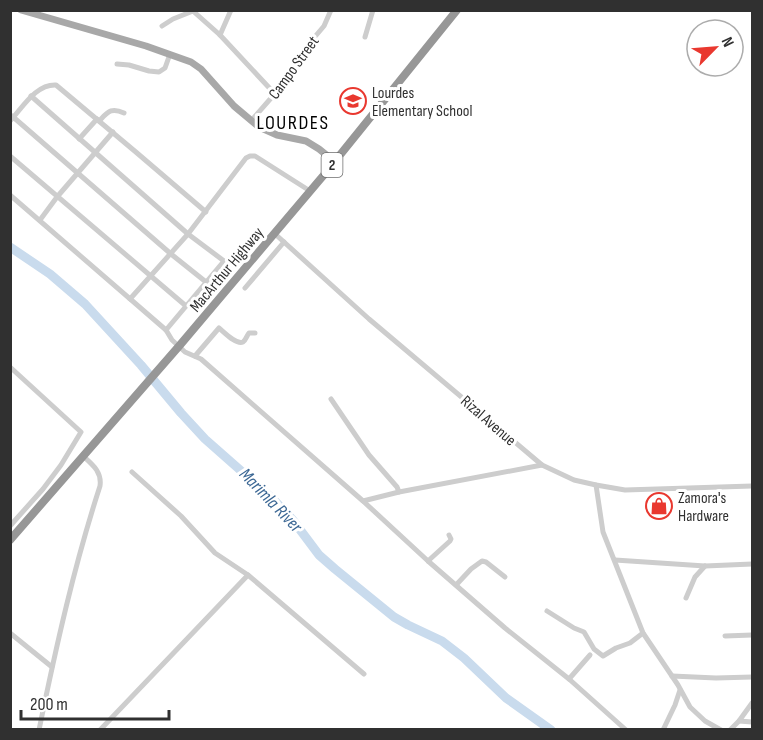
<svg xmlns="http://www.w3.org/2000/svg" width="763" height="740" font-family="'Sofia Sans Condensed',sans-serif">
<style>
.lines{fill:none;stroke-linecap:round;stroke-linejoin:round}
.river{stroke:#c9dbed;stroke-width:9}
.minor{stroke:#cdcdcd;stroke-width:5}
.major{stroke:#a8a8a8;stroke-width:7}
.highway{stroke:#979797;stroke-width:8}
.labels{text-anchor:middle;stroke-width:6;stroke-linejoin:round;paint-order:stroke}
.shield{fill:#fff;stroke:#6e6e6e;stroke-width:1.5}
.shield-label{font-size:15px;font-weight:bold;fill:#303030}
.street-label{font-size:16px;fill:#303030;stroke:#fff}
.poi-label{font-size:16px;fill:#303030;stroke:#fff;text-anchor:start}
.water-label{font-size:18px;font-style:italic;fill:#3b6794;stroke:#fff}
.quarter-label{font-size:20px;letter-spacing:1.5px;fill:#000;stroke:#fff}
</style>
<rect width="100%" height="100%" fill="#fff"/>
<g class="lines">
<!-- river -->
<polyline class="river" points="10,247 50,274 85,304 141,365 181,413 205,439 274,500 292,519 319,555 335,569 394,617 408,625 442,641 464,658 506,698 551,730"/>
<!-- minor -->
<g class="minor">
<polyline points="162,26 173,19 193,11 220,35 275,94"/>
<polyline points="220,35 231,10"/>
<polyline points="365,37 373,10"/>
<polyline points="117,64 129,65 149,71 159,72 165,68 170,54"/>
<polyline points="31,96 188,234 224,261 166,330"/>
<polyline points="12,116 171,254 206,282"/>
<path d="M 10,121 C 23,107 36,84 56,85 L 137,153 L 206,212"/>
<path d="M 99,121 C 108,112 111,107 124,113"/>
<polyline points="251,121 279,89 302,52 324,26 331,10"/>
<polyline points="79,139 97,119"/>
<polyline points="10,156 186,306"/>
<polyline points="10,195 166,330 172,340 185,352 201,359 363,501 428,561 505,628 569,679 626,730"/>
<polyline points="40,220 57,197 113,132"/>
<polyline points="274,233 369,319 542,465 574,480 596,485 625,490 752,486"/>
<polyline points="245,288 284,242"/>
<polyline points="130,299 188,234 246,158 250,156 255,156 310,191"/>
<path d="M 195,356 L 219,328 C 224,332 236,345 243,342 C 246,340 247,335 249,333 L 255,333"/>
<polyline points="10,367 81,432 61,465 43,489 10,526"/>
<polyline points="331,399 369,455 397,487 399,492"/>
<polyline points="132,472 181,516 215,553 248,575 364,674"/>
<polyline points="596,485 603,532 643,633 678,685 690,707 705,721 721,730"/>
<polyline points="363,501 399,492 542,465"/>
<polyline points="615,560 705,566 752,564"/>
<polyline points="428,561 450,541 451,539 449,535"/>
<polyline points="457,584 471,569 482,561 486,562 505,577"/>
<polyline points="686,598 695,577 705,566"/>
<polyline points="547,611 574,628 584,632 594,649 603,656 616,648 630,643 643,633"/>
<polyline points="10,633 52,667"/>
<polyline points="725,636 752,635"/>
<polyline points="672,676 716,678 752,677"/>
<polyline points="569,679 590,655"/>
<polyline points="739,721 752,722"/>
<path d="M 39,730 C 56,647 74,566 100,486 C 102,472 93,465 83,456"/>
<polyline points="100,730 248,575"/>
<polyline points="663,730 675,705 680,690"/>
<polyline points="730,730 739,721 752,703"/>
</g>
<!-- major -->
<polyline class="major" points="21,10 146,46 191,62 201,69 234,106 259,127 277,135 306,141 319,149 335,162"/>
<!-- highway -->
<polyline class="highway" points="10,540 180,345 323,176 457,10"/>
</g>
<!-- icons -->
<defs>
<symbol id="school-ring" viewBox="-11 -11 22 22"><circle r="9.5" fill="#fff" stroke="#e9382f" stroke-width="1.5"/><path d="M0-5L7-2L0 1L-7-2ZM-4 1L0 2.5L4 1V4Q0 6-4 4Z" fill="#e9382f"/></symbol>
<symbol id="shop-ring" viewBox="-11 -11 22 22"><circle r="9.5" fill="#fff" stroke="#e9382f" stroke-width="1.5"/><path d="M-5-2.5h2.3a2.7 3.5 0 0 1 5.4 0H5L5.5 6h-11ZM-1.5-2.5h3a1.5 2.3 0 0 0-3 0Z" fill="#e9382f"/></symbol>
</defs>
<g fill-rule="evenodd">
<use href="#school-ring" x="338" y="86" width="30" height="30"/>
<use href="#shop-ring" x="644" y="491" width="30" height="30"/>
</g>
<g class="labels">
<!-- shield labels -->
<rect class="shield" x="321.5" y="153" width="21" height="24" rx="4.5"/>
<g class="shield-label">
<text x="332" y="170">2</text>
</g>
<!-- street labels -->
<g class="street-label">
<text transform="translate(293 67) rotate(-54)" y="6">Campo Street</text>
<text transform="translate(226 269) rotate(-50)" y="6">MacArthur Highway</text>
<text transform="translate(489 420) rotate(41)" y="6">Rizal Avenue</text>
</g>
<!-- poi labels -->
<g class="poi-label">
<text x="372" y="98">Lourdes<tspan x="372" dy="18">Elementary School</tspan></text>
<text x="678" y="503">Zamora's<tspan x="678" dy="18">Hardware</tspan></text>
</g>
<!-- water labels -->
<g class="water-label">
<text transform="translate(271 500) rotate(46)" y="6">Marimla River</text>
</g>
<!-- quarter labels -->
<g class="quarter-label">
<text x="293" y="129">LOURDES</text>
</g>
</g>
<!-- border -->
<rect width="763" height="740" fill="none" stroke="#303030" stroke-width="24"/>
<!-- north arrow -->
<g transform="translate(715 48) rotate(65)"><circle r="28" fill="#ffffff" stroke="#acacac" stroke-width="1.5"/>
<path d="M0-4.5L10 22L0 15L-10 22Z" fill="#e9382f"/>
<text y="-9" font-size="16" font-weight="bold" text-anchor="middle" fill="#303030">N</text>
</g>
<!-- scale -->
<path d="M21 710v9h148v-9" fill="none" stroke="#303030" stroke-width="3"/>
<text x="30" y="710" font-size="18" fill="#303030" stroke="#ffffff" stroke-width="4.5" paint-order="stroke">200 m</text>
</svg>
